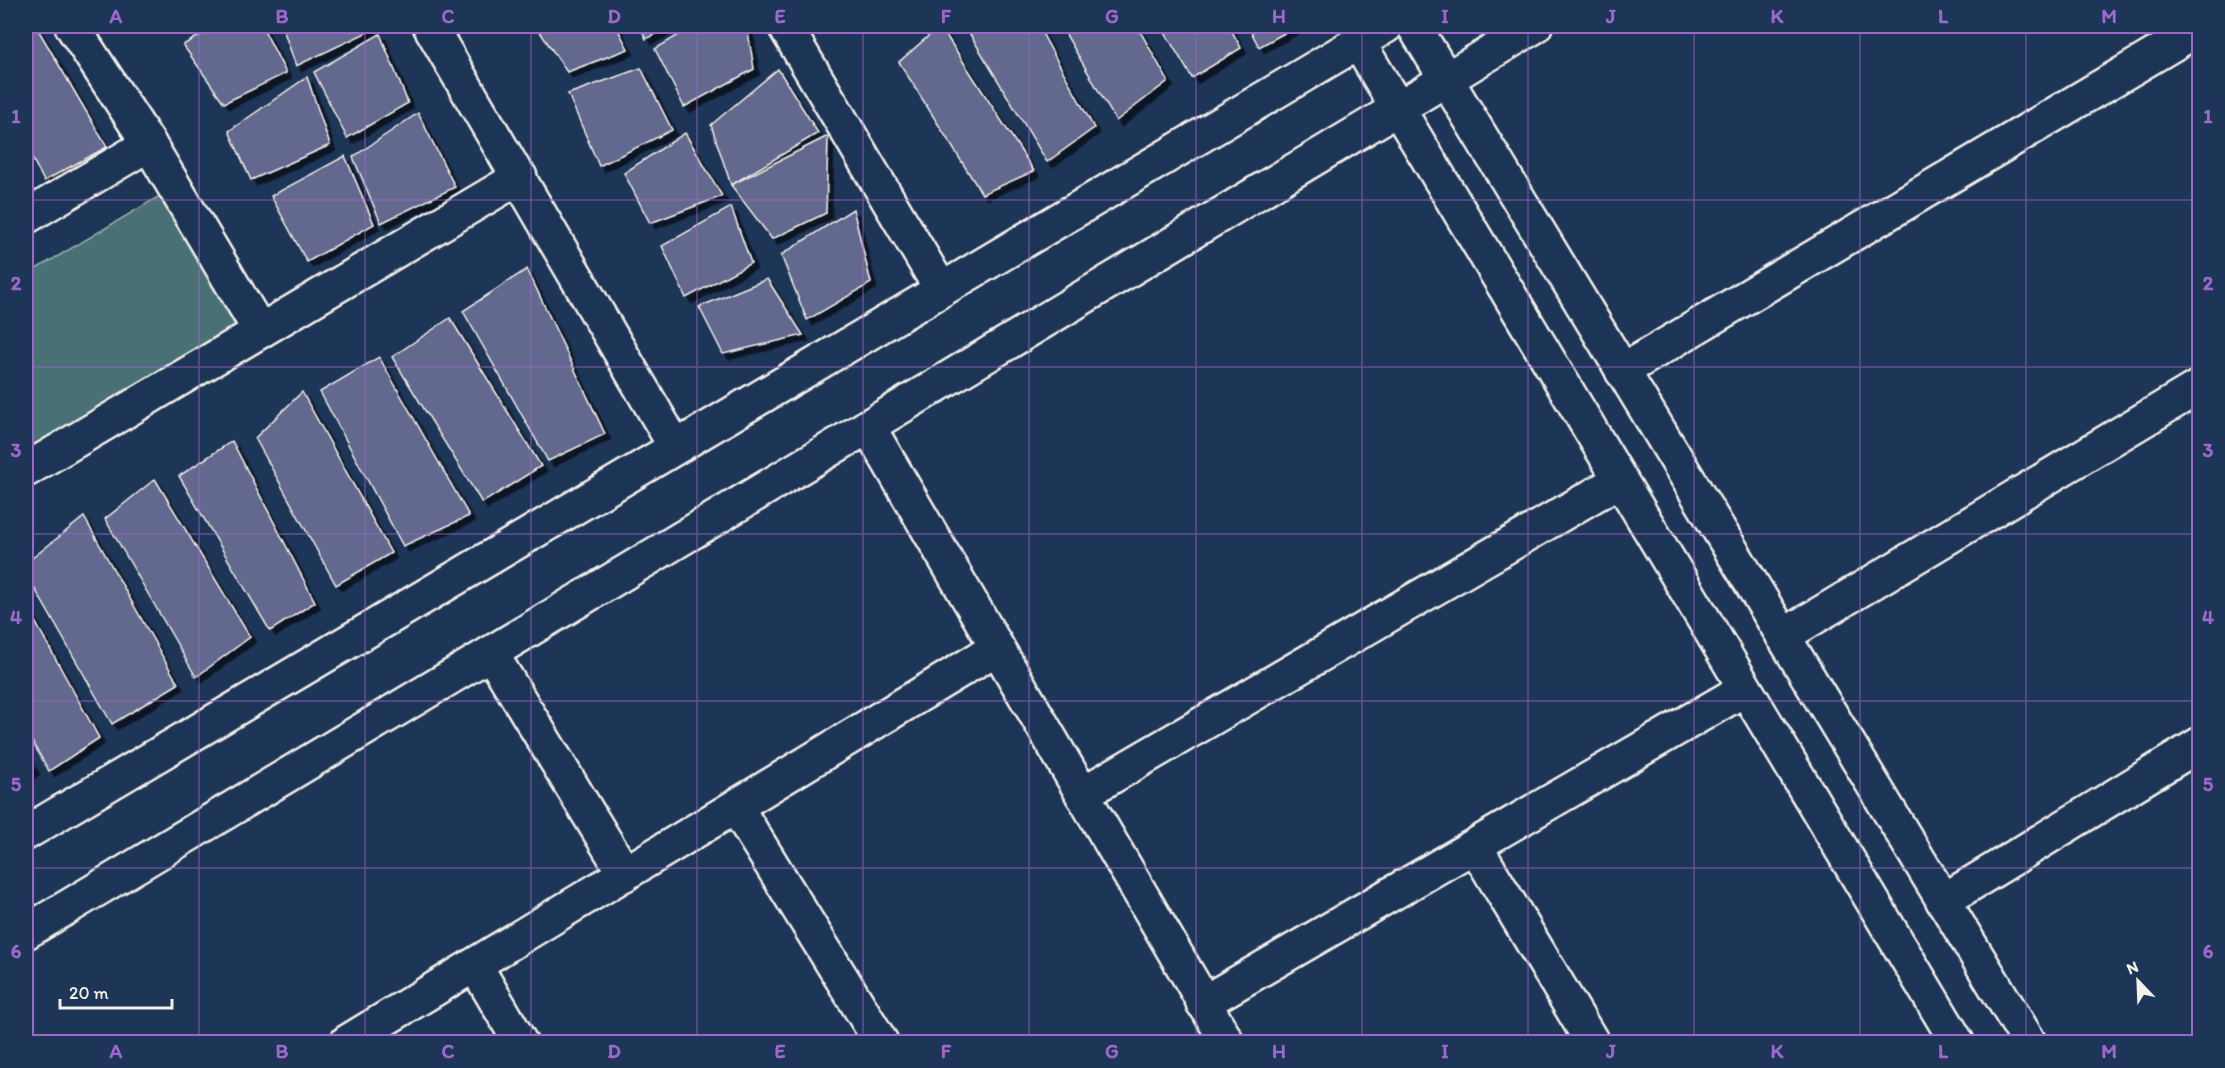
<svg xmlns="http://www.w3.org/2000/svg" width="2225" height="1068" font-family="Itim,sans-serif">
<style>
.green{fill:#497175;stroke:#9eb1ae;stroke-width:1.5}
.building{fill:#62688e;stroke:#f4f1e8;stroke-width:1.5;filter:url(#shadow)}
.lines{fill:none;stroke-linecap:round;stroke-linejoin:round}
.minor-casing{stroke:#f4f1e8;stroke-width:38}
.minor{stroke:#1d3557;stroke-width:33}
.grid{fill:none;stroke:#9f67cb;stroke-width:1.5;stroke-opacity:0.55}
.neatline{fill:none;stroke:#9f67cb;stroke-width:2}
.grid-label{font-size:20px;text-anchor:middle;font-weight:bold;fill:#9f67cb}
</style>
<defs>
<filter id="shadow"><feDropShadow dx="5.5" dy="5.5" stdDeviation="0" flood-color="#0009"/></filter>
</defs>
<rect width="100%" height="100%" fill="#1d3557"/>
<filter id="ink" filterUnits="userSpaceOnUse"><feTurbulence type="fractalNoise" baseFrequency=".0167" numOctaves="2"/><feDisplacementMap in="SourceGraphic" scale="12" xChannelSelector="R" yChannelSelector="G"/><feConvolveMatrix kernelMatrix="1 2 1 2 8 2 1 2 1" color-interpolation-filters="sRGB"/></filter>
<g filter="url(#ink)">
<!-- green -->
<polygon class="green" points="163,194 237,329 26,453 26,275"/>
<!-- building -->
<g class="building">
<polygon points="26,26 36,26 107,147 44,181 26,146"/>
<polygon points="217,26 262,26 286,73 224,103 183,45"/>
<polygon points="282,26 370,26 372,30 296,66"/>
<polygon points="536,26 616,26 628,49 567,72"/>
<polygon points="640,26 671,26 646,39"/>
<polygon points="694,26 747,26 754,69 684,107 655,49"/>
<polygon points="940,26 1034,171 982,194 899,62"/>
<polygon points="965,26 1038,26 1094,128 1047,162"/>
<polygon points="1061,26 1137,26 1168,81 1116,121"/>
<polygon points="1161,26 1229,26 1241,48 1192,78"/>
<polygon points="1248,26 1297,26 1259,47"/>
<polygon points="380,34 408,103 347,138 314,72"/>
<polygon points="641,68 672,130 599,166 568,94"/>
<polygon points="778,69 818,133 731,185 711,125"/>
<polygon points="307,77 330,145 251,180 229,131"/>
<polygon points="418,113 455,187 381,223 353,157"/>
<polygon points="685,133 722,196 650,223 624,173"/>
<polygon points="828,136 826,213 772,239 731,185"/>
<polygon points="345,156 374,224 307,262 271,196"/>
<polygon points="731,207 751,263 686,298 662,246"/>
<polygon points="853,209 871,283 807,320 781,255"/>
<polygon points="527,269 605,434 548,461 463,311"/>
<polygon points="767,279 803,335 723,354 699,307"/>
<polygon points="450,318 541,466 482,503 392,357"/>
<polygon points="379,357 469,516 403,546 320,392"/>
<polygon points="302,392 391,553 336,585 255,438"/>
<polygon points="232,441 315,602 270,631 179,476"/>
<polygon points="155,479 250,637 196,677 105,519"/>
<polygon points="84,517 178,684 112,724 26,573 26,563"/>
<polygon points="26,605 99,738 49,771 26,731"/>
<polygon points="26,755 34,769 26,774"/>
</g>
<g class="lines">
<defs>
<g id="minor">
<polyline points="72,26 149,144 260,331"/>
<polyline points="430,26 675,446"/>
<polyline points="785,26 941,289"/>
<polyline points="1414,26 2029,1042"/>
<polyline points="1358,42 1957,1042"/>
<polyline points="26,217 149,144"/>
<polyline points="1622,371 2200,28"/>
<polyline points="868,426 1227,1042"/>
<polyline points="26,470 520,177"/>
<polyline points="1783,636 2200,386"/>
<polyline points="491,653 625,874"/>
<polyline points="1082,794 1620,480"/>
<polyline points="736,807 881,1042"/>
<polyline points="26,833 1386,26"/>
<polyline points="1475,846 1592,1042"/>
<polyline points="1943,901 2200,744"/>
<polyline points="26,932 1535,26"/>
<polyline points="475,965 520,1042"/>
<polyline points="1203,1003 1745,689"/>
<polyline points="347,1042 997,648"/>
</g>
</defs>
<!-- minor casing -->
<use href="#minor" class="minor-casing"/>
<!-- minor -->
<use href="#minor" class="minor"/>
</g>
</g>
<!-- grid -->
<path class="grid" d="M 199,26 L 199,1042M 365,26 L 365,1042M 531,26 L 531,1042M 697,26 L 697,1042M 863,26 L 863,1042M 1029,26 L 1029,1042M 1196,26 L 1196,1042M 1362,26 L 1362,1042M 1528,26 L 1528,1042M 1694,26 L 1694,1042M 1860,26 L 1860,1042M 2026,26 L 2026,1042M 26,200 L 2200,200M 26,367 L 2200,367M 26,534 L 2200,534M 26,701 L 2200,701M 26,868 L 2200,868"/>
<!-- margin -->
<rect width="2225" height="1068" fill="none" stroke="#1d3557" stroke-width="66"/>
<!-- north arrow -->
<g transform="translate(2138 981) rotate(337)" stroke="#1d3557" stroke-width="4.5" paint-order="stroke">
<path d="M0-4.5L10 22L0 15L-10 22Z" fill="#f4f1e8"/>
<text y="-9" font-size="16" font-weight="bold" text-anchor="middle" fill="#f4f1e8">N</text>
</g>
<!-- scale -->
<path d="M60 999v9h112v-9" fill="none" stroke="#f4f1e8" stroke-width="3"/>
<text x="69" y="999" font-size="18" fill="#f4f1e8" stroke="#1d3557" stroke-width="4.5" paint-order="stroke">20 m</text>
<rect x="33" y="33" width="2159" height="1002" class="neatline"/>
<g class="grid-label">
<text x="116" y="23">A</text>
<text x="282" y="23">B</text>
<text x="448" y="23">C</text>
<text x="614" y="23">D</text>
<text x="780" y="23">E</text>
<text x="946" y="23">F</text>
<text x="1112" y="23">G</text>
<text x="1279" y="23">H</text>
<text x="1445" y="23">I</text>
<text x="1611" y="23">J</text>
<text x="1777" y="23">K</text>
<text x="1943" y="23">L</text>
<text x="2109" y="23">M</text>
<text x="16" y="123">1</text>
<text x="2208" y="123">1</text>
<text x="16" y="290">2</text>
<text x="2208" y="290">2</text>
<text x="16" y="457">3</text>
<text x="2208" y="457">3</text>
<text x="16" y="624">4</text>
<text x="2208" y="624">4</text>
<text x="16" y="791">5</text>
<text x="2208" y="791">5</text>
<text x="16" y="958">6</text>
<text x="2208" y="958">6</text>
<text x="116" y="1058">A</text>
<text x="282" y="1058">B</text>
<text x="448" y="1058">C</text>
<text x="614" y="1058">D</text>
<text x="780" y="1058">E</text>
<text x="946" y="1058">F</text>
<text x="1112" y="1058">G</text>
<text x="1279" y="1058">H</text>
<text x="1445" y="1058">I</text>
<text x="1611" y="1058">J</text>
<text x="1777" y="1058">K</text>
<text x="1943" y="1058">L</text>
<text x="2109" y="1058">M</text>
</g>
</svg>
